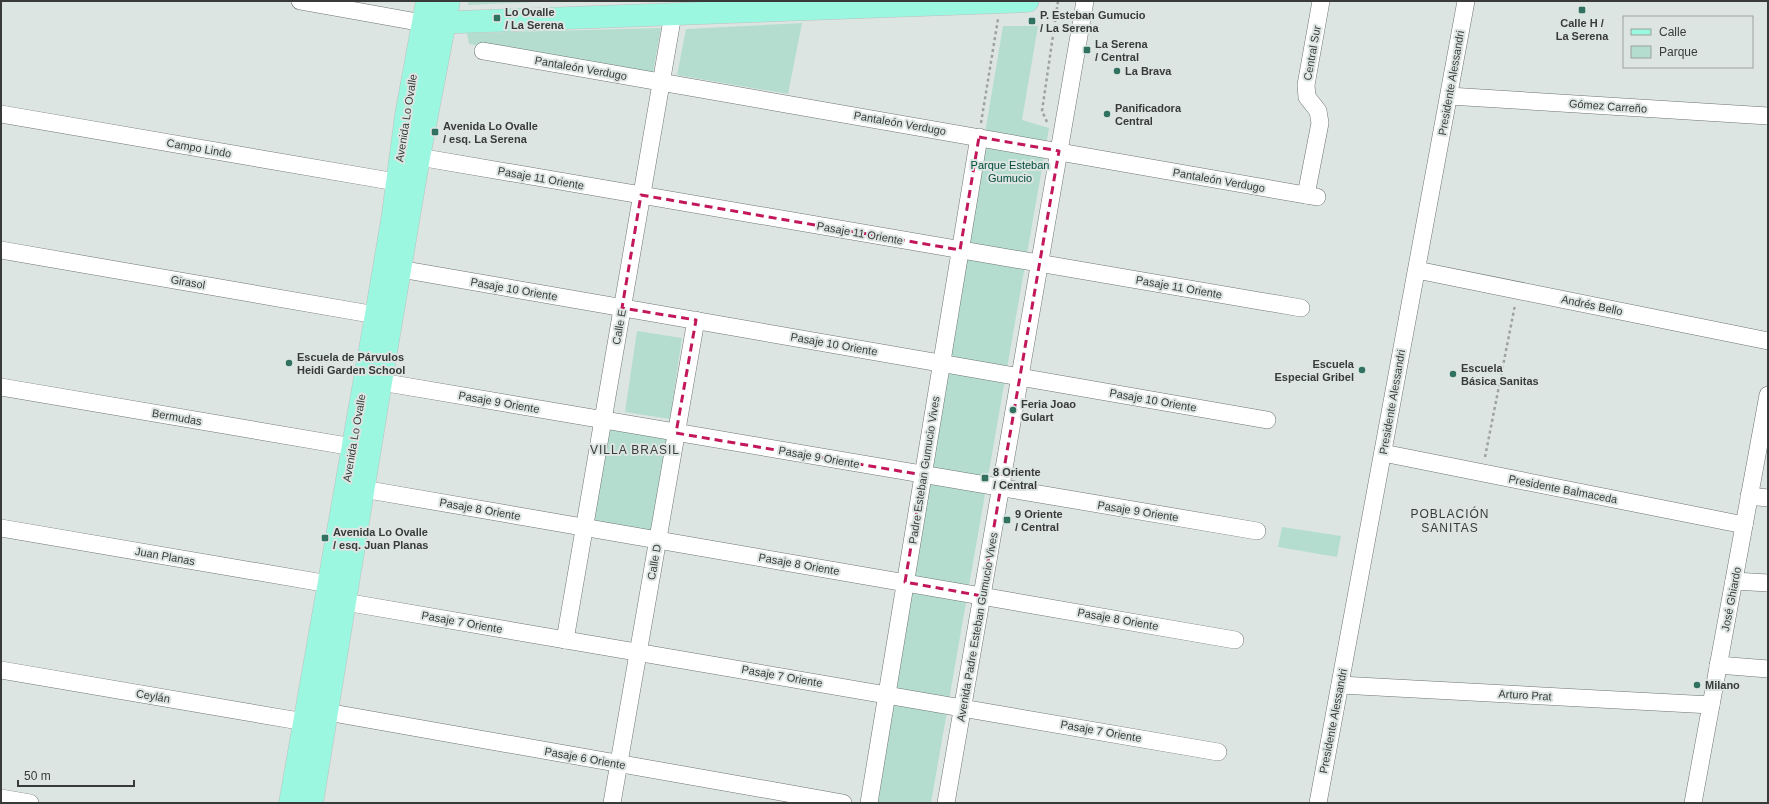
<svg xmlns="http://www.w3.org/2000/svg" width="1769" height="804" font-family="Helvetica,sans-serif">
<style>
.green{fill:#b4ddd0}
.lines{fill:none;stroke-linecap:round;stroke-linejoin:round}
.minor-casing{stroke:#6d7472;stroke-width:18}
.major-casing{stroke:#bfc0c0;stroke-width:23}
.path{stroke:#9da3a1;stroke-width:2.5;stroke-dasharray:3 3;stroke-linecap:butt}
.minor{stroke:#fff;stroke-width:17}
.major{stroke:#9bf7e0;stroke-width:22}
.marked{fill:none;stroke:#c2185b;stroke-width:3;stroke-dasharray:8 5;stroke-linejoin:round}
.poi-dot{fill:#317160;stroke:#dde5e2;stroke-width:1.5}
.labels{text-anchor:middle;stroke-width:4;stroke-linejoin:round;paint-order:stroke}
.poi-label{font-size:11px;font-weight:bold;fill:#383b3a;stroke:#dde5e2;text-anchor:start}
.street-label{font-size:11px;fill:#383b3a;stroke:#dde5e2}
.park-label{font-size:11px;fill:#024b3c;stroke:#dde5e2}
.neighbourhood-label{font-size:12px;letter-spacing:1px;fill:#383b3a;stroke:#dde5e2}
</style>
<rect width="100%" height="100%" fill="#dde5e2"/>
<!-- green -->
<g class="green">
<polygon points="469,1 556,1 468,5"/>
<polygon points="802,23 788,94 677,75 686,29"/>
<polygon points="1003,26 1038,26 1022,120 1049,128 931,803 872,803"/>
<polygon points="661,28 653,72 649,75 469,44 467,33"/>
<polygon points="637,331 682,338 670,419 625,412"/>
<polygon points="611,427 665,436 668,441 653,527 649,531 596,523 591,518 604,431"/>
<polygon points="1282,527 1341,536 1337,557 1278,547"/>
</g>
<g class="lines">
<defs>
<g id="minor">
<polyline points="300,1 423,23"/>
<polyline points="483,51 1317,197"/>
<polyline points="1449,96 1768,116"/>
<polyline points="1,114 396,182"/>
<polyline points="419,157 1301,308"/>
<polyline points="1306,195 1320,123 1318,111 1307,97 1306,85 1321,1"/>
<polyline points="1,250 376,315"/>
<polyline points="400,269 1267,420"/>
<polyline points="1417,270 1768,341"/>
<polyline points="381,382 1257,531"/>
<polyline points="1,387 353,447"/>
<polyline points="1383,453 1744,525"/>
<polyline points="363,489 1235,640"/>
<polyline points="1749,496 1768,498"/>
<polyline points="1,528 329,584"/>
<polyline points="1734,581 1768,583"/>
<polyline points="345,602 1218,752"/>
<polyline points="565,640 673,14"/>
<polyline points="1718,665 1768,669"/>
<polyline points="1,670 305,722"/>
<polyline points="1340,685 1711,705"/>
<polyline points="327,712 843,803"/>
<polyline points="1,798 30,803"/>
<polyline points="612,803 696,320"/>
<polyline points="869,803 979,137"/>
<polyline points="946,803 1085,1"/>
<polyline points="1318,803 1466,1"/>
<polyline points="1693,803 1768,395"/>
</g>
<g id="major">
<polyline points="432,23 1028,1"/>
<polyline points="290,803 376,315 393,214 406,115 427,1"/>
<polyline points="312,803 381,382 419,157 449,1"/>
</g>
</defs>
<!-- minor casing -->
<use href="#minor" class="minor-casing"/>
<!-- major casing -->
<use href="#major" class="major-casing"/>
<!-- path -->
<g class="path">
<polyline points="1047,122 1042,111 1058,1"/>
<polyline points="981,123 998,19"/>
<polyline points="1485,457 1515,305"/>
</g>
<!-- minor -->
<use href="#minor" class="minor"/>
<!-- major -->
<use href="#major" class="major"/>
</g>
<!-- marked area -->
<path class="marked" d="M 979,137 L 1059,151 L 982,596 L 905,582 L 923,475 L 676,433 L 696,320 L 622,308 L 641,195 L 960,250 Z"/>
<!-- markers -->
<g class="poi-dot">
<rect x="1578" y="6" width="8" height="8" rx="2"/>
<rect x="493" y="14" width="8" height="8" rx="2"/>
<rect x="1028" y="17" width="8" height="8" rx="2"/>
<rect x="1083" y="46" width="8" height="8" rx="2"/>
<circle cx="1117" cy="71" r="4"/>
<circle cx="1107" cy="114" r="4"/>
<rect x="431" y="128" width="8" height="8" rx="2"/>
<circle cx="289" cy="363" r="4"/>
<circle cx="1362" cy="370" r="4"/>
<circle cx="1453" cy="374" r="4"/>
<circle cx="1013" cy="410" r="4"/>
<rect x="981" y="474" width="8" height="8" rx="2"/>
<rect x="1003" y="516" width="8" height="8" rx="2"/>
<rect x="321" y="534" width="8" height="8" rx="2"/>
<circle cx="1697" cy="685" r="4"/>
</g>
<g class="labels">
<!-- poi labels -->
<g class="poi-label">
<text x="505" y="16">Lo Ovalle<tspan x="505" dy="13">/ La Serena</tspan></text>
<text x="1040" y="19">P. Esteban Gumucio<tspan x="1040" dy="13">/ La Serena</tspan></text>
<text x="1582" y="27" text-anchor="middle">Calle H /<tspan x="1582" dy="13">La Serena</tspan></text>
<text x="1095" y="48">La Serena<tspan x="1095" dy="13">/ Central</tspan></text>
<text x="1125" y="75">La Brava</text>
<text x="1115" y="112">Panificadora<tspan x="1115" dy="13">Central</tspan></text>
<text x="443" y="130">Avenida Lo Ovalle<tspan x="443" dy="13">/ esq. La Serena</tspan></text>
<text x="297" y="361">Escuela de Párvulos<tspan x="297" dy="13">Heidi Garden School</tspan></text>
<text x="1354" y="368" text-anchor="end">Escuela<tspan x="1354" dy="13">Especial Gribel</tspan></text>
<text x="1461" y="372">Escuela<tspan x="1461" dy="13">Básica Sanitas</tspan></text>
<text x="1021" y="408">Feria Joao<tspan x="1021" dy="13">Gulart</tspan></text>
<text x="993" y="476">8 Oriente<tspan x="993" dy="13">/ Central</tspan></text>
<text x="1015" y="518">9 Oriente<tspan x="1015" dy="13">/ Central</tspan></text>
<text x="333" y="536">Avenida Lo Ovalle<tspan x="333" dy="13">/ esq. Juan Planas</tspan></text>
<text x="1705" y="689">Milano</text>
</g>
<!-- street labels -->
<g class="street-label">
<text transform="translate(1312 53) rotate(-80)" y="4">Central Sur</text>
<text transform="translate(581 68) rotate(10)" y="4">Pantaleón Verdugo</text>
<text transform="translate(1451 83) rotate(-80)" y="4">Presidente Alessandri</text>
<text transform="translate(1608 106) rotate(4)" y="4">Gómez Carreño</text>
<text transform="translate(406 118) rotate(-81)" y="4">Avenida Lo Ovalle</text>
<text transform="translate(900 123) rotate(10)" y="4">Pantaleón Verdugo</text>
<text transform="translate(199 148) rotate(10)" y="4">Campo Lindo</text>
<text transform="translate(541 178) rotate(10)" y="4">Pasaje 11 Oriente</text>
<text transform="translate(1219 180) rotate(10)" y="4">Pantaleón Verdugo</text>
<text transform="translate(860 233) rotate(10)" y="4">Pasaje 11 Oriente</text>
<text transform="translate(188 282) rotate(10)" y="4">Girasol</text>
<text transform="translate(1179 287) rotate(10)" y="4">Pasaje 11 Oriente</text>
<text transform="translate(514 289) rotate(10)" y="4">Pasaje 10 Oriente</text>
<text transform="translate(1592 305) rotate(12)" y="4">Andrés Bello</text>
<text transform="translate(619 327) rotate(-80)" y="4">Calle E</text>
<text transform="translate(834 344) rotate(10)" y="4">Pasaje 10 Oriente</text>
<text transform="translate(1153 400) rotate(10)" y="4">Pasaje 10 Oriente</text>
<text transform="translate(499 402) rotate(10)" y="4">Pasaje 9 Oriente</text>
<text transform="translate(1392 402) rotate(-80)" y="4">Presidente Alessandri</text>
<text transform="translate(177 417) rotate(10)" y="4">Bermudas</text>
<text transform="translate(354 438) rotate(-80)" y="4">Avenida Lo Ovalle</text>
<text transform="translate(819 457) rotate(10)" y="4">Pasaje 9 Oriente</text>
<text transform="translate(924 470) rotate(-81)" y="4">Padre Esteban Gumucio Vives</text>
<text transform="translate(1563 489) rotate(11)" y="4">Presidente Balmaceda</text>
<text transform="translate(480 509) rotate(10)" y="4">Pasaje 8 Oriente</text>
<text transform="translate(1138 511) rotate(9)" y="4">Pasaje 9 Oriente</text>
<text transform="translate(165 556) rotate(10)" y="4">Juan Planas</text>
<text transform="translate(654 562) rotate(-80)" y="4">Calle D</text>
<text transform="translate(799 564) rotate(10)" y="4">Pasaje 8 Oriente</text>
<text transform="translate(1731 599) rotate(-79)" y="4">José Ghiardo</text>
<text transform="translate(1118 619) rotate(10)" y="4">Pasaje 8 Oriente</text>
<text transform="translate(462 622) rotate(10)" y="4">Pasaje 7 Oriente</text>
<text transform="translate(977 627) rotate(-80)" y="4">Avenida Padre Esteban Gumucio Vives</text>
<text transform="translate(782 676) rotate(10)" y="4">Pasaje 7 Oriente</text>
<text transform="translate(1525 695) rotate(3)" y="4">Arturo Prat</text>
<text transform="translate(153 696) rotate(10)" y="4">Ceylán</text>
<text transform="translate(1333 721) rotate(-79)" y="4">Presidente Alessandri</text>
<text transform="translate(1101 731) rotate(10)" y="4">Pasaje 7 Oriente</text>
<text transform="translate(585 758) rotate(10)" y="4">Pasaje 6 Oriente</text>
</g>
<!-- park labels -->
<g class="park-label">
<text x="1010" y="169">Parque Esteban<tspan x="1010" dy="13">Gumucio</tspan></text>
</g>
<!-- neighbourhood labels -->
<g class="neighbourhood-label">
<text x="635" y="454">VILLA BRASIL</text>
<text x="1450" y="518">POBLACIÓN<tspan x="1450" dy="14">SANITAS</tspan></text>
</g>
</g>
<!-- border -->
<rect width="1769" height="804" fill="none" stroke="#383b3a" stroke-width="4"/>
<!-- legend -->
<rect x="1623" y="16" width="130" height="52" fill="#dde5e2" stroke="#9ba19f"/>
<rect x="1631" y="29" width="20" height="6" fill="#9bf7e0" stroke="#9ba19f"/>
<text x="1659" y="36" font-size="12" fill="#383b3a">Calle</text>
<rect x="1631" y="46" width="20" height="12" fill="#b4ddd0" stroke="#9ba19f"/>
<text x="1659" y="56" font-size="12" fill="#383b3a">Parque</text>
<!-- scale -->
<path d="M18 780v6h116v-6" fill="none" stroke="#383b3a" stroke-width="2"/>
<text x="24" y="780" font-size="12" fill="#383b3a" stroke="#dde5e2" stroke-width="3" paint-order="stroke">50 m</text>
</svg>
